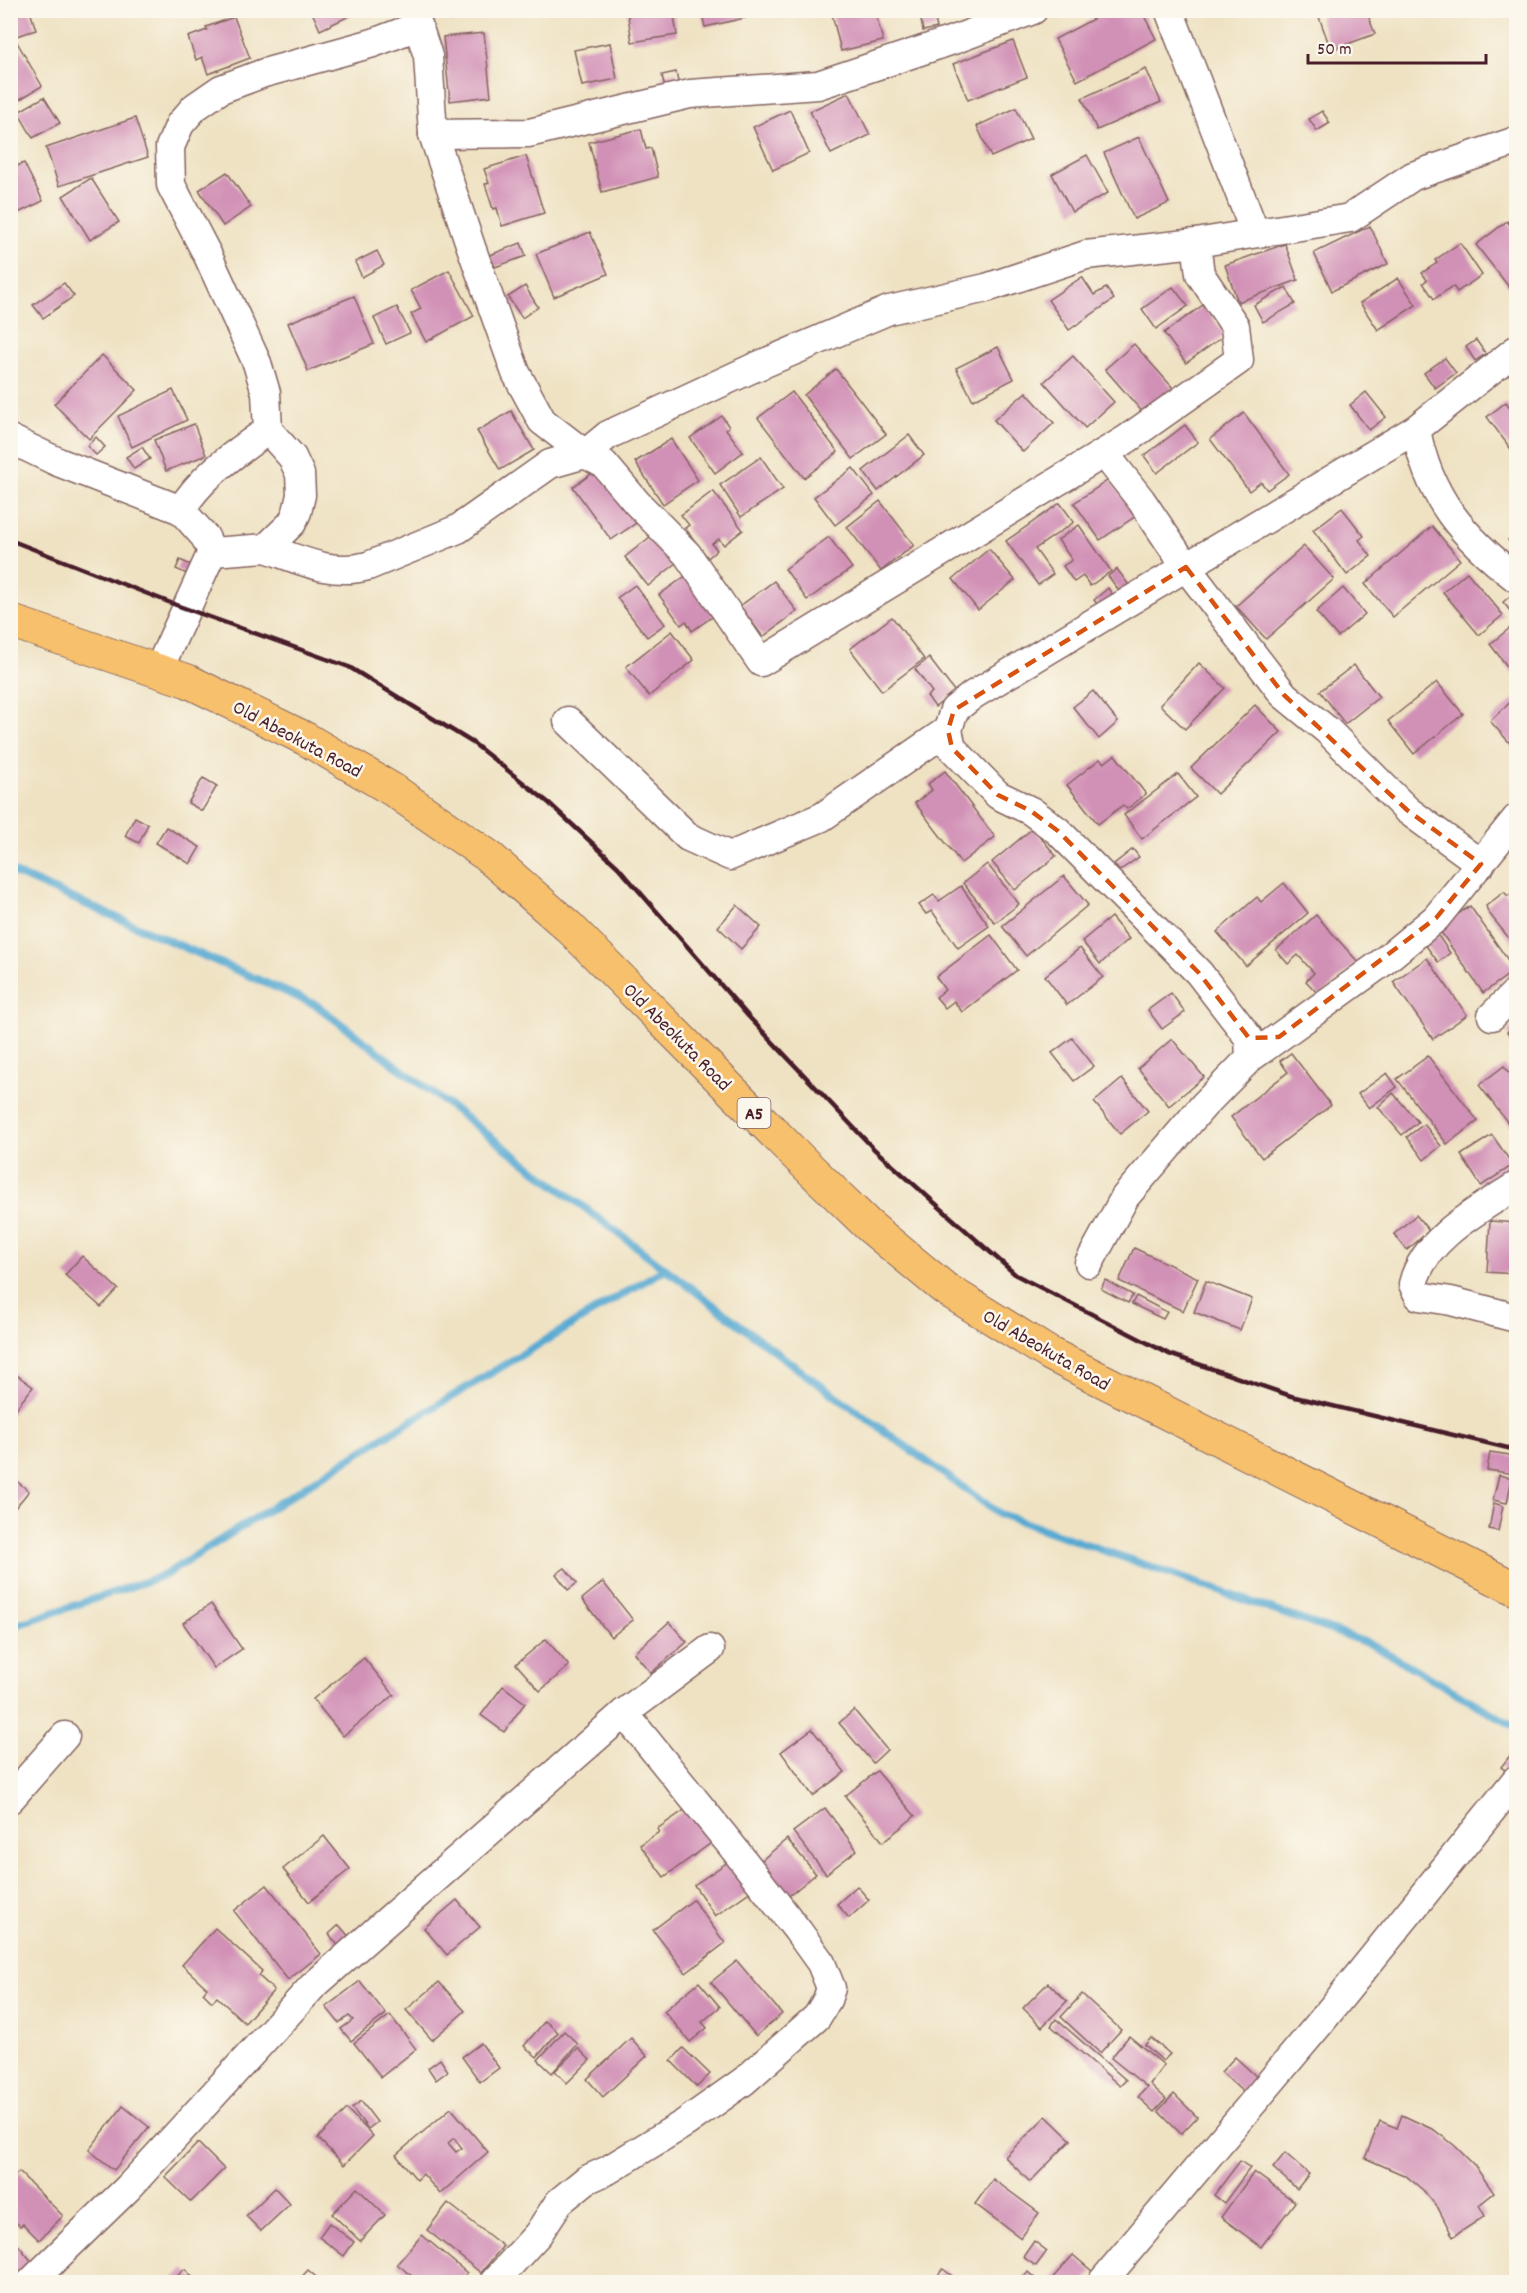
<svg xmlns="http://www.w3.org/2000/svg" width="1527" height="2293" font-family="Dekko,sans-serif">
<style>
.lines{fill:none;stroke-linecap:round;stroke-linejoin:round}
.stream{stroke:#56a9d1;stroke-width:8}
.building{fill:#d190b6;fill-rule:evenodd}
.minor-casing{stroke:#846360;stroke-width:31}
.trunk-casing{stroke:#846360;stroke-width:35}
.minor{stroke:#fff;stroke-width:28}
.trunk{stroke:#f7c06c;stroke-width:33}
.rail{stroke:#4a1f2b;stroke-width:4.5}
.marked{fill:none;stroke:#d8530f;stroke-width:4.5;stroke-dasharray:12 8;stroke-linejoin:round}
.labels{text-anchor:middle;stroke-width:5;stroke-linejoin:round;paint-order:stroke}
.shield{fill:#fbf7ec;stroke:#7f6065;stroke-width:1.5}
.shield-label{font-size:18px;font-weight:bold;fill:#4a1f2b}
.street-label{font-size:20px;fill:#4a1f2b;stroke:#fbf7ec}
</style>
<rect width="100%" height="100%" fill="#fbf7ec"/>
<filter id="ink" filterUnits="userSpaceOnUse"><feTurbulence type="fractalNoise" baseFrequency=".0167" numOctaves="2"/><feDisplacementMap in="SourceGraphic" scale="12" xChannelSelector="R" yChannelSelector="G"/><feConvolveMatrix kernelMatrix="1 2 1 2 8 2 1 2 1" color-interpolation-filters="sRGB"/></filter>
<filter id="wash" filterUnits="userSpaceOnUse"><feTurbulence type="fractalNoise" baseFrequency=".008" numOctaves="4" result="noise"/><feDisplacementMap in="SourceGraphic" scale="24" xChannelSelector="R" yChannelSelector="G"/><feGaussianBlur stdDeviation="1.35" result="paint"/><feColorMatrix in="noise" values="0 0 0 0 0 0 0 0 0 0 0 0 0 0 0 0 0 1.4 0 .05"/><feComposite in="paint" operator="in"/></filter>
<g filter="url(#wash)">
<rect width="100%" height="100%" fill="#efe2c3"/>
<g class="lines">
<!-- stream -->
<g class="stream">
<polyline points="10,871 316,1005 805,1374 1000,1514 1373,1645 1516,1727"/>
<polyline points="10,1627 165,1575 379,1440 665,1269"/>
</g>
</g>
<g id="blocks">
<!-- building -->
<g class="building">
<polygon points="311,10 362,10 320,30"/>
<polygon points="446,10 473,10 451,21"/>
<polygon points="627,10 673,10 677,35 632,42"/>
<polygon points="701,10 743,10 745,18 705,27"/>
<polygon points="831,10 875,10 883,41 841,51"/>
<polygon points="919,10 933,10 937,28 923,31"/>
<polygon points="1110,10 1141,10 1156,39 1077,81 1055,39"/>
<polygon points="1336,10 1366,10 1375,34 1331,50 1319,17"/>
<polygon points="30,11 36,30 10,38 10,17"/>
<polygon points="234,17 250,58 208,74 202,57 196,60 188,37 207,30 206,27"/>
<polygon points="484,33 491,96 450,101 443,37"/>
<polygon points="1013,41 1027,77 968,100 953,64"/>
<polygon points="17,42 42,86 17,101 10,91 10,46"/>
<polygon points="610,43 617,79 582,86 574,50"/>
<polygon points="1146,69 1161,102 1097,130 1082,98"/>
<polygon points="676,72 679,87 665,89 662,75"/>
<polygon points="849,93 870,135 831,154 810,111"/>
<polygon points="44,97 60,123 33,138 18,112"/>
<polygon points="1016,108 1031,139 991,157 977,126"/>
<polygon points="790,110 809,153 773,170 753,127"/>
<polygon points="1322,111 1330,123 1317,131 1309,119"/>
<polygon points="135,118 148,157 59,186 46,148"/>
<polygon points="641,129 646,149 651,148 658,177 602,192 589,142"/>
<polygon points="1139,137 1169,203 1134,219 1104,153"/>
<polygon points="1087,155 1108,193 1072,212 1052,174"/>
<polygon points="526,156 544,213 502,226 497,208 493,209 485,184 489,183 484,169"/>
<polygon points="24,163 43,201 14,215 10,208 10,169"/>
<polygon points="227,172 251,207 223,226 199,190"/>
<polygon points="91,178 119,222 90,240 63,196"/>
<polygon points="1507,221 1516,233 1516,296 1476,245"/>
<polygon points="1370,226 1388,264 1332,291 1314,253"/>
<polygon points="590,232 608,274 554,297 536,254"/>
<polygon points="521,243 526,256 495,267 490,255"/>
<polygon points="1460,243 1482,275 1457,292 1453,286 1434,299 1423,283 1427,280 1422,273 1437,263 1435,260"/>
<polygon points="1285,244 1298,280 1238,302 1225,265"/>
<polygon points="377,251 384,265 362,277 355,262"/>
<polygon points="449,270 474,316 426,342 411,314 421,309 411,290"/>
<polygon points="1082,277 1094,295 1106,288 1114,299 1069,330 1048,300"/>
<polygon points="1398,278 1416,305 1378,330 1360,303"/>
<polygon points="64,283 74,296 43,318 33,305"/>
<polygon points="525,286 538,307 522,318 508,297"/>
<polygon points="1173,287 1188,306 1156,329 1142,309"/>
<polygon points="1286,287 1295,304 1263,322 1254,305"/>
<polygon points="354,296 374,344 308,371 288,323"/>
<polygon points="1203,305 1225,335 1186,363 1164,333"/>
<polygon points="397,307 410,333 386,344 374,318"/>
<polygon points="1476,340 1486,354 1475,361 1466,347"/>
<polygon points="1134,344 1173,388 1144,414 1105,369"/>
<polygon points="998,347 1014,379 973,400 956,368"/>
<polygon points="102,355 137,390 89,439 54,404"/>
<polygon points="1073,356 1114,402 1085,428 1044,382"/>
<polygon points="1445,358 1456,373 1435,388 1424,373"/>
<polygon points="836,369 886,434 853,459 804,395"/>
<polygon points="173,390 187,420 132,447 118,416"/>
<polygon points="792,392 838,452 804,478 758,418"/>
<polygon points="1026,392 1054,423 1023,452 994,420"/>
<polygon points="1366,392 1386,417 1369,430 1350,405"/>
<polygon points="1506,402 1516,416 1516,456 1487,417"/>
<polygon points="511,411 534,450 500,470 477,431"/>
<polygon points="1244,413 1289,474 1267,490 1261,482 1249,491 1210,439"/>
<polygon points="722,416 729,427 726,429 743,452 715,473 690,438"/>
<polygon points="194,424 206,455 166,471 154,440"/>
<polygon points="1185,425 1198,442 1157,473 1144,456"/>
<polygon points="909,435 924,455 878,491 863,471"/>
<polygon points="96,437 105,447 96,455 87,446"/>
<polygon points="671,439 698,480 663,504 635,462"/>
<polygon points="142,447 150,459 134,469 126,457"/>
<polygon points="761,457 783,489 741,517 720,485"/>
<polygon points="853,468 874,495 835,525 814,497"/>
<polygon points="597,470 636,523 611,540 573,487"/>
<polygon points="1110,479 1136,516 1100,540 1074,503"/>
<polygon points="713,491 743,530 724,545 719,539 712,544 717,550 708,558 685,528 689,525 681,515"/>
<polygon points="880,501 914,545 881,571 847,527"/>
<polygon points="1060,503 1074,522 1035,549 1053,574 1038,585 1006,541"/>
<polygon points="1342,508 1364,536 1359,540 1371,556 1347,575 1313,530"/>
<polygon points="1079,525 1111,571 1090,586 1083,576 1074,582 1063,566 1072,560 1058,540"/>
<polygon points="1432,526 1460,560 1393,617 1365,584"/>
<polygon points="655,533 678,562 648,586 625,557"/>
<polygon points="1516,533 1516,551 1508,540"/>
<polygon points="829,537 852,568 807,600 785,569"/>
<polygon points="1304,546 1334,579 1266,639 1236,606"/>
<polygon points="989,549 1015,580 978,610 953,579"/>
<polygon points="180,560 195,567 191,576 176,569"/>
<polygon points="1117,569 1132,589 1123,596 1108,576"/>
<polygon points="694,570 722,610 692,631 686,621 681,625 659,595"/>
<polygon points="1467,572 1503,615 1479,635 1443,592"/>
<polygon points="774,581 797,611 763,637 740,606"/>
<polygon points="635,585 665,624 647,637 617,598"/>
<polygon points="1108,588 1116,600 1102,610 1094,600"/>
<polygon points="1343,588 1365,614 1338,637 1316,612"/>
<polygon points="1514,593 1516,596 1516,608 1511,612 1503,602"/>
<polygon points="892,617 924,659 882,691 850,649"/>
<polygon points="1516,623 1516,678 1490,644"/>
<polygon points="672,631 694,660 649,696 626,667"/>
<polygon points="929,658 955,692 935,707 927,696 932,692 915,669"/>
<polygon points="1199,663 1225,688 1185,729 1160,705"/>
<polygon points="1354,665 1379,697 1345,724 1320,691"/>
<polygon points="1437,682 1463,714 1414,754 1388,721"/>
<polygon points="1093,691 1118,722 1099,739 1073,707"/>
<polygon points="1516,697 1516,750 1490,721"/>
<polygon points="1255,705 1281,732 1217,794 1191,768"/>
<polygon points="1115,755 1146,794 1127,809 1123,805 1098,824 1067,785 1100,759 1104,763"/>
<polygon points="945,771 995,837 961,863 915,803 932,790 928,784"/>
<polygon points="1178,774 1196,797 1142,839 1124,815"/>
<polygon points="203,778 217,786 202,811 188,803"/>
<polygon points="135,817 148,824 139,843 125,836"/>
<polygon points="166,827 200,847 190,864 156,843"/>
<polygon points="1033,828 1056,856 1015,890 992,862"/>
<polygon points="1133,849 1139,857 1119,871 1114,864"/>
<polygon points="987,864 1019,904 995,923 963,883"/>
<polygon points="1064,876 1088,905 1026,956 1002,926"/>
<polygon points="1284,883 1308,913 1246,966 1217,932 1257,897 1261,902"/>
<polygon points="961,886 989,926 958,948 932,911 926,914 919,905 934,895 939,901"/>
<polygon points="1504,892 1508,896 1512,893 1516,896 1516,947 1488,912 1486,906"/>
<polygon points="737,905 761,927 741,949 718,927"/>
<polygon points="1470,906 1515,970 1483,993 1438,928"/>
<polygon points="1316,915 1358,962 1320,996 1306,981 1314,973 1298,955 1288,964 1276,950"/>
<polygon points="1111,917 1129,939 1100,964 1082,941"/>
<polygon points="1437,934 1450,953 1438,962 1424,943"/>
<polygon points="991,935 1017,970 962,1012 954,1001 945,1008 936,997 945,990 936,977"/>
<polygon points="1080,948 1103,977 1067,1005 1045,976"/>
<polygon points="1427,958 1467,1015 1433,1039 1393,982"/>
<polygon points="1171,993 1185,1012 1162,1029 1148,1010"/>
<polygon points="1516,1023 1516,1042 1507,1032"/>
<polygon points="1072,1038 1094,1066 1074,1081 1052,1053"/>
<polygon points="1172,1039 1204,1077 1169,1106 1138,1068"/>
<polygon points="1291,1053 1331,1105 1262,1158 1231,1117 1288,1072 1280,1061"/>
<polygon points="1428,1056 1478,1121 1447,1144 1397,1079"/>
<polygon points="1504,1066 1516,1082 1516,1123 1511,1127 1479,1085"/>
<polygon points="1387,1073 1397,1087 1369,1108 1358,1094"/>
<polygon points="1122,1079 1148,1111 1120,1134 1094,1102"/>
<polygon points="1393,1093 1418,1122 1402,1135 1378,1107"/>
<polygon points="1424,1124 1441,1146 1424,1160 1407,1137"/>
<polygon points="1492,1135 1513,1165 1481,1186 1461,1155"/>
<polygon points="1416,1215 1429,1231 1407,1250 1394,1234"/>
<polygon points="1490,1221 1516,1223 1516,1274 1487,1272"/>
<polygon points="1134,1248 1198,1278 1183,1311 1119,1281"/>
<polygon points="82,1256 118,1289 101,1307 65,1275"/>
<polygon points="1105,1280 1133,1295 1128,1303 1101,1289"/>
<polygon points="1206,1281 1252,1299 1240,1330 1194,1312"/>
<polygon points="1136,1296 1167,1312 1163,1319 1132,1304"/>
<polygon points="10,1370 33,1387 10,1416"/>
<polygon points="1490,1452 1516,1456 1515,1474 1487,1470"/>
<polygon points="1499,1475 1512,1478 1507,1503 1493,1500"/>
<polygon points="10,1476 29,1491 10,1514"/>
<polygon points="1494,1503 1503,1506 1498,1531 1489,1529"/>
<polygon points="565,1568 577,1583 568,1590 556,1574"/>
<polygon points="603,1582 633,1620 611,1637 582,1599"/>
<polygon points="211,1604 242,1649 214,1668 183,1623"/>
<polygon points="669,1622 687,1642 651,1673 634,1653"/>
<polygon points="546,1639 569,1666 540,1691 516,1664"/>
<polygon points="364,1658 394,1695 343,1736 313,1699"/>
<polygon points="503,1686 525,1703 504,1732 481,1715"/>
<polygon points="854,1710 887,1750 873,1763 839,1723"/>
<polygon points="812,1729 845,1772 813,1796 781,1752"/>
<polygon points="1516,1748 1516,1770 1513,1776 1501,1767"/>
<polygon points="877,1771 915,1816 883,1842 845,1796"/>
<polygon points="689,1807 714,1841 664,1877 640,1845 659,1832 657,1829"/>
<polygon points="825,1808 857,1850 826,1874 793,1832"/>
<polygon points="324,1836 350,1869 309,1902 283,1869"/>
<polygon points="787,1839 816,1874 785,1899 756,1865"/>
<polygon points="734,1858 755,1888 715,1916 694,1885"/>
<polygon points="267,1885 321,1954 288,1980 234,1911"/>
<polygon points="857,1886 869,1900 849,1918 837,1904"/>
<polygon points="457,1900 480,1927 447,1955 424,1928"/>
<polygon points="693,1900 725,1943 686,1973 653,1930"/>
<polygon points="339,1925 351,1939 340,1948 329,1934"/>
<polygon points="215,1928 262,1971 259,1976 274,1990 245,2023 217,1997 212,2002 203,1993 207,1988 182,1965"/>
<polygon points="737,1961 782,2014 756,2036 711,1982"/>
<polygon points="360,1981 386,2014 351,2041 341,2029 353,2020 349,2016 339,2023 326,2007"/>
<polygon points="439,1982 465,2011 432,2040 406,2010"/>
<polygon points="699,1982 720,2007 702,2022 707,2028 690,2042 664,2011"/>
<polygon points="1048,1983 1067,2001 1042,2027 1023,2008"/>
<polygon points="1082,1994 1121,2030 1100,2053 1061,2017"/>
<polygon points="390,2015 416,2049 381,2077 354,2043"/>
<polygon points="1056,2019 1126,2080 1120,2086 1051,2026"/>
<polygon points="545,2021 558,2032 537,2057 524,2046"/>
<polygon points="564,2031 578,2044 552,2073 538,2060"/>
<polygon points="1129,2036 1164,2065 1150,2084 1166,2099 1154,2112 1138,2097 1147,2087 1111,2058"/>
<polygon points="631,2038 647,2056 603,2097 587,2079"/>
<polygon points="1151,2038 1170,2054 1163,2061 1145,2045"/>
<polygon points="481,2043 499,2068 480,2082 462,2057"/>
<polygon points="578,2048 590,2060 567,2083 555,2071"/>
<polygon points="683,2048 710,2074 697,2087 671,2061"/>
<polygon points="1235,2057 1257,2077 1243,2092 1221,2072"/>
<polygon points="440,2059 448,2071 436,2080 428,2068"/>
<polygon points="1174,2094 1197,2117 1181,2134 1158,2111"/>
<polygon points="361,2101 377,2122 368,2129 352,2108"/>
<polygon points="123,2106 149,2127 114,2170 89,2150"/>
<path d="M 451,2108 L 488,2152 L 440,2194 L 423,2174 L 417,2180 L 396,2155 ZM 454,2138 L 462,2148 L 456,2152 L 448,2143 Z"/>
<polygon points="347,2109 373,2136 344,2165 318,2138"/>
<polygon points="1402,2115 1434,2130 1454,2145 1475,2166 1494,2193 1479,2205 1485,2216 1453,2237 1438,2208 1423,2190 1406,2176 1365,2158 1380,2121 1397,2128"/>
<polygon points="1046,2116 1071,2140 1030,2182 1005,2157"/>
<polygon points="198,2143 224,2169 191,2202 165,2177"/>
<polygon points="1285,2153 1309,2174 1297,2189 1273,2168"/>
<polygon points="1240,2161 1250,2168 1224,2203 1214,2195"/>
<polygon points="19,2172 63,2216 39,2240 23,2224 20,2226 10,2217 10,2180"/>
<polygon points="1254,2172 1295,2202 1261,2247 1221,2217"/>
<polygon points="993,2179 1039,2213 1021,2238 975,2204"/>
<polygon points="275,2188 290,2204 261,2231 246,2216"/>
<polygon points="357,2188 385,2215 360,2241 332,2214"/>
<polygon points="448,2203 503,2246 481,2273 427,2230"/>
<polygon points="329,2223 354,2242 344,2256 319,2237"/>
<polygon points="10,2235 33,2263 10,2281"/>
<polygon points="422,2235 467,2273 459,2282 419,2282 397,2264"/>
<polygon points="1034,2241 1047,2251 1036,2266 1023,2257"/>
<polygon points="1073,2255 1093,2272 1083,2282 1049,2282"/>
<polygon points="185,2269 197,2282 170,2282"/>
<polygon points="943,2269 960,2282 932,2282"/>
<polygon points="308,2270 322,2282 297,2282"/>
<polygon points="1028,2272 1039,2282 1019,2282"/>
</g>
</g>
</g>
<g filter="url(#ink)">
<use href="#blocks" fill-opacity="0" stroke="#846360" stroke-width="1.5"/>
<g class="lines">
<defs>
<g id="minor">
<polyline points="413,10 428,56 433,134 471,247 516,373 542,421 585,454"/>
<polyline points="1169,10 1255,233"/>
<polyline points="433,134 529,133 690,94 818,85 956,39 1033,10"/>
<polyline points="1196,243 1086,255 986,288 889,310 753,368 608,435 585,454 604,464 637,503 687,554 761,662 1127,439 1239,360 1235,326 1200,274 1196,243 1350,218 1413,176 1516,141"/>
<path d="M 1416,429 C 1428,497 1463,537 1516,578"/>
<polyline points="10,439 58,462 181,510 205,537 212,552 158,671"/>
<polyline points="1104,453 1141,500 1186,567 1284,695 1328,731 1407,810 1481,864"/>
<path d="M 181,510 C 202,475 235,454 268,430 L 266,393 L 257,363 L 208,256 L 171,185 L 170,147 L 180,124 L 195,107 L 221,89 L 264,73 L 373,43 L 418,26"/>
<path d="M 266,548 C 300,560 332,576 368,566 L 458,529 L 550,464 L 585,454"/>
<polyline points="212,552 266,548 292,523 297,512 301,495 300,474 292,457 268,430"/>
<polyline points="568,721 688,837 730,856 822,817 948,730"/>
<polyline points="1492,1016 1516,992"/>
<polyline points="1250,1058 1249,1038 1199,973 1058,831 1031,811 998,795 952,748 948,730 954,710 973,695 1416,429 1516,350"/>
<path d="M 1516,1186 C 1480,1209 1424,1238 1413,1284 L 1419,1296 L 1451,1301 L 1516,1318"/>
<polyline points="1089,1263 1125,1197 1204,1105 1250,1058 1379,965 1436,918 1516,819"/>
<polyline points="10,1799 65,1736"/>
<polyline points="31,2282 128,2188 312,1987 624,1713 710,1649"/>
<polyline points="494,2282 538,2234 559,2202 586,2180 608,2170 685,2123 744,2081 817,2017 827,2000 831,1988 821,1963 798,1931 731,1845 624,1713"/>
<polyline points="1102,2282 1320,2023 1516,1780"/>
</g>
<polyline id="trunk" points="10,621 188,681 306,739 393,790 488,856 570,928 800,1159 869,1226 944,1288 1050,1354 1516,1589"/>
</defs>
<!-- minor casing -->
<use href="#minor" class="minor-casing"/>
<!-- trunk casing -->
<use href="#trunk" class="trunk-casing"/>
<!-- minor -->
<use href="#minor" class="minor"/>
<!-- trunk -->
<use href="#trunk" class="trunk"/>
<!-- rail -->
<polyline class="rail" points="10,540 176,605 349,667 473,743 549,803 618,867 748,1016 874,1149 1016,1275 1169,1354 1291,1396 1516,1450"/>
</g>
</g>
<!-- marked area -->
<path class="marked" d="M 1186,567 L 1284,695 L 1407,810 L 1481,864 L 1436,918 L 1279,1037 L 1249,1038 L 1199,973 L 1058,831 L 1031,811 L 998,795 L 952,748 L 948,730 L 954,710 Z"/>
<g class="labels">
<!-- shield labels -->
<rect class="shield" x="737.5" y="1098" width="33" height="30" rx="4.5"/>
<g class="shield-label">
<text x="754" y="1119">A5</text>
</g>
<!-- street labels -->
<g class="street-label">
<text transform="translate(298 738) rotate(28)" y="7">Old Abeokuta Road</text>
<text transform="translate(678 1036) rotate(45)" y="7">Old Abeokuta Road</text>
<text transform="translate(1047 1349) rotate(30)" y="7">Old Abeokuta Road</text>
</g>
</g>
<!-- margin -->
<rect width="1527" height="2293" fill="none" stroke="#fbf7ec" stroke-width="36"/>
<!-- scale -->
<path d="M1308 54v9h178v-9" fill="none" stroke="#4a1f2b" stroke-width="3"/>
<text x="1317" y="54" font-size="18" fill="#4a1f2b" stroke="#fbf7ec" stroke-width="4.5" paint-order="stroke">50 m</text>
</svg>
